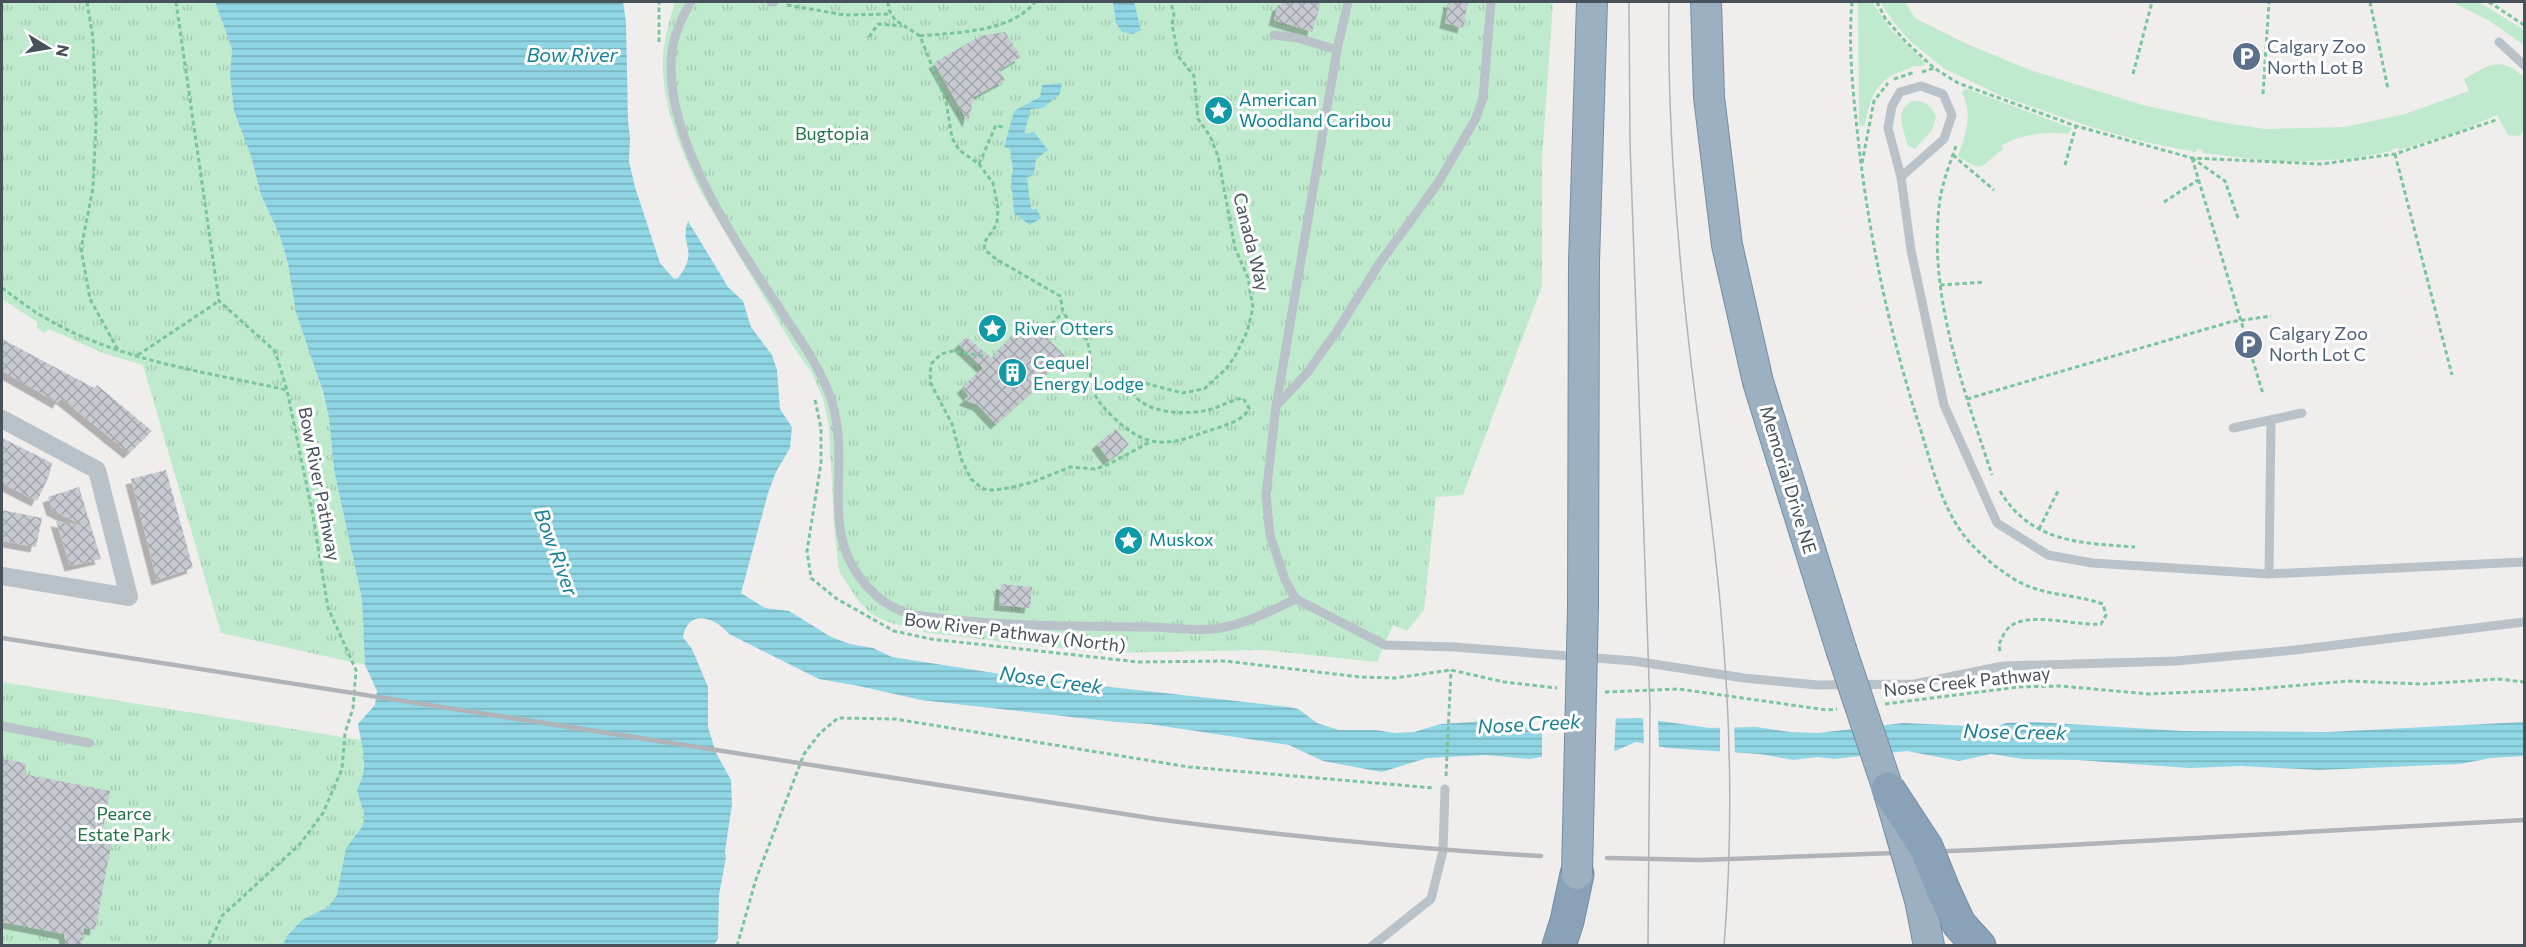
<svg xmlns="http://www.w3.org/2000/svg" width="2526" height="947" font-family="Commissioner,sans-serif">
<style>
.grass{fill:#bfeace}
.park{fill:url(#park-tufts)}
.water{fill:url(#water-rules)}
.pier{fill:#f0eded}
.building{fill:url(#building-cross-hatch);filter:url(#shadow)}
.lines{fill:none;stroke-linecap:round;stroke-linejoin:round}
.trunk-casing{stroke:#748da4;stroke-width:32}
.motorway-casing{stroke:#748da4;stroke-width:35}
.path{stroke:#7ac59c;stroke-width:3;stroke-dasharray:4.5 3;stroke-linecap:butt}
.service{stroke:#bac2c9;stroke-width:9}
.minor{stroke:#bac2c9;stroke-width:18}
.trunk{stroke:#9cb0c1;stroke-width:30}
.motorway{stroke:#89a2b8;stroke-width:33}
.tram{stroke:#b0b3b7;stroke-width:1.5}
.rail{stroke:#b0b3b7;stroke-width:4.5}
.trunk-bridge-casing{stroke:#748da4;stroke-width:32;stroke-linecap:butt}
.motorway-bridge-casing{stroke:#748da4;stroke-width:35;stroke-linecap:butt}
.trunk-bridge{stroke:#9cb0c1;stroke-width:30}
.motorway-bridge{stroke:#89a2b8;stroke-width:33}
.labels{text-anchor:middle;stroke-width:6;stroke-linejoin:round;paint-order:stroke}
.service-label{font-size:18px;fill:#4e5e75;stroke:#fff;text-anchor:start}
.culture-label{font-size:18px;fill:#0d838f;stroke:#fff;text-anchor:start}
.park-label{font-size:18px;fill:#1e7445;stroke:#fff}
.street-label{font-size:18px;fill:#475159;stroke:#fff}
.water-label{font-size:20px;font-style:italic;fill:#188094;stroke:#fff}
</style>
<defs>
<pattern id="park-tufts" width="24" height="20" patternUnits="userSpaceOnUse" patternTransform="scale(1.5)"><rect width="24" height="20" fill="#bfeace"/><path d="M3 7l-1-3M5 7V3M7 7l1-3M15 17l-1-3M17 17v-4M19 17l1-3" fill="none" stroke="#a6cab3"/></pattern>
<pattern id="water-rules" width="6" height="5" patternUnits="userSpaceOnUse" patternTransform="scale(1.5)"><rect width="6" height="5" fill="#90d6e4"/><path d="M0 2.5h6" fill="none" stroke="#77b0bc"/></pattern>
<pattern id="building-cross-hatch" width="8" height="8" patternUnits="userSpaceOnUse" patternTransform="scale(1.5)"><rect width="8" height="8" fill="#c7cad0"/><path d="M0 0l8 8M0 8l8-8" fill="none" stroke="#a3a6ac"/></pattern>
<filter id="shadow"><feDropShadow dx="-5.5" dy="5.5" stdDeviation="0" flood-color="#0004"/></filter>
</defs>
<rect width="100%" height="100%" fill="#f0eded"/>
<!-- grass -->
<g class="grass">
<path d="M 1858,2 L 1872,2 L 1892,31 L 1925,62 L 1924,66 L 1912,66 L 1911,68 C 1892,73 1876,83 1870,104 C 1867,111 1867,120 1864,126 L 1859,125 Z"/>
<path d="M 1880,2 L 1905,2 L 1915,18 L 1969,45 L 2033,71 L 2143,105 L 2220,122 L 2265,129 L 2345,127 L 2405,114 L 2469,91 L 2464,79 C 2489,65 2500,55 2524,77 L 2524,129 L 2520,136 L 2508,135 L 2497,115 L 2458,132 L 2399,150 L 2398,148 L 2392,149 L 2392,151 L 2350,159 L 2277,162 L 2203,153 L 2202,150 L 2197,149 L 2196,152 L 2145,142 L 2091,127 L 2004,97 L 1945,69 L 1910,41 L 1895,24 Z"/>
<polygon points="2452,2 2479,2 2524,30 2524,45 2488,20"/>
<path d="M 1965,89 L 1967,89 L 2072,128 L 2068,134 C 2045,131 2023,134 2002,145 L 2003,149 C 1979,167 1985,174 1958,156 C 1966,134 1973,115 1962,93 Z"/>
<path d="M 1912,101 C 1925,100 1932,105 1936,117 L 1932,130 L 1915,149 L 1908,146 C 1904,129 1893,112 1912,101 Z"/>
</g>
<!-- park -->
<g class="park">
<polygon points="2,2 215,2 232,49 230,74 261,195 280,236 329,418 334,470 362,599 365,665 221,633 143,365 103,353 49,329 44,333 37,328 37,322 2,299"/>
<path d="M 675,2 L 1553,2 L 1542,160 L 1542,286 L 1463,495 L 1436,497 L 1424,610 L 1407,631 L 1393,625 L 1377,662 L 1264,650 L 1103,653 L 928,633 L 888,622 L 871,614 L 859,602 L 839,571 L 834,526 L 829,426 L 823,399 L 812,373 L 796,351 L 702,194 C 684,158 666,115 663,75 C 661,50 668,24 675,2 Z"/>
<polygon points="2,682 380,743 339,945 2,945"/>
</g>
<!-- water -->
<g class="water">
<path d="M 215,2 L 623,2 L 626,22 L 628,121 L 630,138 L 629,161 L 635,187 L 660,263 L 674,279 L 678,278 C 700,250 679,246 688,221 L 728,287 L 743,301 L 751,327 L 772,355 L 777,370 L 780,409 L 792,427 L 790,448 L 776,472 L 768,493 L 741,593 L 765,608 L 789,611 L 831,637 L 850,644 L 873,648 L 892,657 L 1020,677 L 1289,707 L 1298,709 L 1317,723 L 1339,730 L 1375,730 L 1395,733 L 1414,732 L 1441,724 L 1500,720 L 1535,727 L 1601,719 L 1639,718 L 1710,728 L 1756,727 L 1790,732 L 1818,733 L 1903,723 L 1970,726 L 1969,732 L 1976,735 L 2006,723 L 2036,722 L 2183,731 L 2328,732 L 2524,722 L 2524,756 L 2491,758 L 2460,764 L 2319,770 L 2241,766 L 2190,768 L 2077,760 L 2023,759 L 1991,754 L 1959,761 L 1907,751 L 1834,759 L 1817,757 L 1794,760 L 1759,754 L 1668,748 L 1636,742 L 1603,756 L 1546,756 L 1530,759 L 1486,755 L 1427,758 L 1382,772 L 1323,761 L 1289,745 L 1149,724 L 1116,722 L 921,700 L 859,686 L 819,679 L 729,634 C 715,617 688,608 683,637 L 692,649 L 708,687 L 708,727 L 716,753 L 731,780 L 732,804 L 725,851 L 726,857 L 719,895 L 718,939 L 714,945 L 283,945 L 287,936 L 302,920 L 328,907 L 337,895 L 346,848 L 362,827 L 365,817 L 357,790 C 370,766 362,749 358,724 L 375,705 L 377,691 L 365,665 L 362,599 L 334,470 L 329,418 L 323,392 L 296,312 L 288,264 L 280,236 L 261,195 L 251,156 L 234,111 L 230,74 L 232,49 Z"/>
<polygon points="1113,2 1134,2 1141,30 1133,34 1122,32 1116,23"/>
<polygon points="1062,83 1060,94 1043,108 1031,109 1024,134 1034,132 1048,150 1036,159 1034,174 1027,178 1031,209 1037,209 1041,218 1030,225 1014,213 1011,178 1013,169 1010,149 1004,147 1014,111 1040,97 1042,85"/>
</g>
<!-- pier -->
<g class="pier">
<polygon points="1600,716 1616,716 1614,754 1586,762 1542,760 1542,723"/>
<polygon points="1643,716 1658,718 1659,749 1644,747"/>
<polygon points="1720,724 1734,724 1735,755 1720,754"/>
</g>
<!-- building -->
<g class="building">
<polygon points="1282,2 1321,2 1312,32 1274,20 1278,5 1281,5"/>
<polygon points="1449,2 1468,2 1463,28 1445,23"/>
<polygon points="1005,32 1021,57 999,70 1005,80 974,97 968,122 934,63 980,36"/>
<polygon points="1026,321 1028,323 1030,321 1037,328 1041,325 1051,334 1047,338 1065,356 1042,379 1044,381 996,424 978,405 964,400 969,396 962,388 983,368 959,345 966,337 992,358"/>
<polygon points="2,339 94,388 97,385 152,431 129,453 61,398 58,403 2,371"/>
<polygon points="1116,429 1129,445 1109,460 1097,444"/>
<polygon points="2,438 52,463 49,476 37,501 2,483"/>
<polygon points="166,470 193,568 157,580 131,479"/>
<polygon points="79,487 101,559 70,566 56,521 84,526 52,510 48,497"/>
<polygon points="2,510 42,518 36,547 2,541"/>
<polygon points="1001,584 1032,587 1030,608 999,605"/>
<polygon points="2,759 26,763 24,774 110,791 103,828 114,830 95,930 84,928 81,945 66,945 64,934 2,922"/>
</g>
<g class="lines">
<defs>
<g id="trunk">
<polyline points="1706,2 1709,97 1727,245 1758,382 1841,649"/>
<polyline points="1583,606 1584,262 1592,2"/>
<polyline points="1920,900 1929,946"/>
</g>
<g id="motorway">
<polyline points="1945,894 1959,924 1979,946"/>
<polyline points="1559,946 1567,921 1577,874"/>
</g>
</defs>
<!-- trunk casing -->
<use href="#trunk" class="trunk-casing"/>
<!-- motorway casing -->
<use href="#motorway" class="motorway-casing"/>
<!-- path -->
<g class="path">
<polyline points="87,2 93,38 96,123 93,188 81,249 90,299 118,350"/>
<polyline points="176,2 219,301 275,351 287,390 313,516 328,608 356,670 353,708 345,733 342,769 323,813 300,844 222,916 208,946"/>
<path d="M 888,2 L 889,10 L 895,20 L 920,36 L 946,101 L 952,138 L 959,150 L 979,164 L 993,183 L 998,209 L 997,224 L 984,243 L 985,250 L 996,259 L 1060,296 C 1062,301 1061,309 1064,313 C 1069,324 1083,328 1087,341 C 1093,356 1088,375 1093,390 C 1097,401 1104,408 1112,416 C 1143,446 1163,448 1202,433 C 1215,428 1245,422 1249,408 L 1243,398 C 1230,400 1217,409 1203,411 C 1182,415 1140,413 1131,389 L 1133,380 L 1182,393 L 1204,389 L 1226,369 L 1235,356 L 1247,332 L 1253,308 L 1248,278 L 1235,248 L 1218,156 L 1210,136 L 1198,119 L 1194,76 L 1178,56 L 1172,24 L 1174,15 L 1171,2"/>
<path d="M 1852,2 C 1848,46 1853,93 1858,138 C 1869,238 1890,335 1921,431 C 1933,470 1944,516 1973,546 C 1990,563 2013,582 2036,589 C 2058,596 2081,596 2103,604 L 2106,615 L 2101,624 C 2075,626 2034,612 2012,625 C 2006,628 2002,638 1999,644 L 2000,653"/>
<polyline points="1877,2 1885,18 1905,41 1934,68 1958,83 2076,126 2192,158 2321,164 2395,154 2496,120"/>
<polyline points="2370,2 2388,89"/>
<polyline points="2489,2 2524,25"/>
<polyline points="787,5 845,15 891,14"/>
<path d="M 920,36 C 957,32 1010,33 1035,2"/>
<polyline points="869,37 878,24 902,26"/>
<polyline points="659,42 659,2"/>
<polyline points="1922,72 1934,68"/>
<polyline points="2133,74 2152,2"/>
<polyline points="1894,79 1915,72"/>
<polyline points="2263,94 2269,2"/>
<path d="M 1956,146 C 1950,163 1943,181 1940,199 C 1927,293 1963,386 1992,475"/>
<polyline points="2395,154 2452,375"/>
<polyline points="1953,155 1994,190"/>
<polyline points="2192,158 2263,394"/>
<polyline points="2192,158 2225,181 2239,221"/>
<polyline points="1862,163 1874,101 1888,83"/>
<polyline points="979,164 996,125 1005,128"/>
<polyline points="2065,165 2076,126"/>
<polyline points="2164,202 2198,180"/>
<polyline points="1940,285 1984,282"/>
<path d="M 2,288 C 16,298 31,310 47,319 C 120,361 206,372 287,390"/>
<polyline points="1046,329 1063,313"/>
<polyline points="138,355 219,301"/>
<polyline points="983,356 953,351 941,354 932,363 930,372 931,384 952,424 962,461 971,479 983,489 993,490 1009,488 1033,482 1070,467 1095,469 1107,465 1150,442"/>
<polyline points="1967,399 2230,322 2271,316"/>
<polyline points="815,400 821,428 821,463 807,551 811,578 837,599 894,631 931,639 1138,662 1225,661 1360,677 1395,678 1451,670 1504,682 1557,688"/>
<path d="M 2000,491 C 2031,543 2081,543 2135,547"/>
<polyline points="2039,529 2058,491"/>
<polyline points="1605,692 1679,689 1827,710 1837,709"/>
<polyline points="1885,704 2018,687 2060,686 2149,694 2256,689 2348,681 2422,684 2498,679 2524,682"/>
<polyline points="1446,776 1451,670"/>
<polyline points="737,946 756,879 804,754 820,733 838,718 895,719 1189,767 1434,788"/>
</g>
<!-- service -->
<g class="service">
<path d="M 691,2 C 682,17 674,34 672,52 C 662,132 732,238 776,303 C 796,335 821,366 832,402 C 853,472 813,540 877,596 C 887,605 903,613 916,615 C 993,627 1072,626 1149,627 C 1175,627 1199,633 1225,627 C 1249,622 1273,610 1296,599"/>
<polyline points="771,2 774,2"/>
<polyline points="1348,2 1337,50 1276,406 1266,495 1270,535 1285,580 1296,599 1385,645 1454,647 1634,661 1744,678 1817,685 1914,684 2003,666 2176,661 2295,650 2524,622"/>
<polyline points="1274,35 1298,38 1337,50"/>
<polyline points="2499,42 2524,65"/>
<polyline points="1901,177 1944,139 1952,115 1943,94 1921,86 1900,92 1892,106 1888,128 1901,177 1911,250 1944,405 1997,523 2048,555 2092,563 2269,574 2524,562"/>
<polyline points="1276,406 1307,373 1337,331 1379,264 1438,183 1476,118 1483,98 1491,2"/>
<polyline points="2233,428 2302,413"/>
<polyline points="2269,574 2271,420"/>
<polyline points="2,726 89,743"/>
<polyline points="1372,946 1431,899 1443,851 1445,789"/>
</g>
<!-- minor -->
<polyline class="minor" points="2,419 97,470 129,597 2,576"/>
<!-- trunk -->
<use href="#trunk" class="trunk"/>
<!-- motorway -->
<use href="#motorway" class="motorway"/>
<!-- tram -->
<g class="tram">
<polyline points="1629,2 1630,143 1650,707 1648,946"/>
<path d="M 1669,2 C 1667,122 1677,243 1691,362 C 1701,446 1714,529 1721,613 C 1731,723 1733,835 1724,946"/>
</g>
<!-- rail -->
<g class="rail">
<path d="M 2,638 L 1156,819 C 1284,836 1412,849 1541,856"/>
<polyline points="1607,858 1701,860 1976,850 2524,820"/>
</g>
<defs>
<g id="trunk-bridge">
<polyline points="1841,649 1888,789 1920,900"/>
<polyline points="1577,874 1583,606"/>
</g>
<polyline id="motorway-bridge" points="1888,789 1926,847 1945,894"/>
</defs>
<!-- trunk-bridge casing -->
<use href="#trunk-bridge" class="trunk-bridge-casing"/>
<!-- motorway-bridge casing -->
<use href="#motorway-bridge" class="motorway-bridge-casing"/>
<!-- trunk-bridge -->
<use href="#trunk-bridge" class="trunk-bridge"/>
<!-- motorway-bridge -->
<use href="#motorway-bridge" class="motorway-bridge"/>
</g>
<!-- icons -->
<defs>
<symbol id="parking-disc" viewBox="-11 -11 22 22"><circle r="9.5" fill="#5c6f8a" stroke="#fff"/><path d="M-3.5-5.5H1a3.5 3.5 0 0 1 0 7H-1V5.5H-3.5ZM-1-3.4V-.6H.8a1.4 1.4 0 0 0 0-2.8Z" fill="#fff"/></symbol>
<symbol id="sight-disc" viewBox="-11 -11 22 22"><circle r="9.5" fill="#0f9aa8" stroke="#fff"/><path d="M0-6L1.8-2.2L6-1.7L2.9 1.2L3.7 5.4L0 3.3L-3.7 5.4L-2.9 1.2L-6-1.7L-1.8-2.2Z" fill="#fff"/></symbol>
<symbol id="building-disc" viewBox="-11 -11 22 22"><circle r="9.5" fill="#0f9aa8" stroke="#fff"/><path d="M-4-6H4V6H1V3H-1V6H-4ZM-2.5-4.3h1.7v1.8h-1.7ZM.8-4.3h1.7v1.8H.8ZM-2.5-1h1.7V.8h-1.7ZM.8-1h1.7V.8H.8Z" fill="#fff"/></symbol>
</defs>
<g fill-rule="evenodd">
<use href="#parking-disc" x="2230" y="40" width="33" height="33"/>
<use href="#sight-disc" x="1202" y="94" width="33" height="33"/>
<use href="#sight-disc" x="976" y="312" width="33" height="33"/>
<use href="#parking-disc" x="2232" y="328" width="33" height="33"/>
<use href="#building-disc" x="996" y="356" width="33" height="33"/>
<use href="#sight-disc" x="1112" y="524" width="33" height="33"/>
</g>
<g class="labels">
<!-- service labels -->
<g class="service-label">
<text x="2267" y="53">Calgary Zoo<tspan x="2267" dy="21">North Lot B</tspan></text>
<text x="2269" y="340">Calgary Zoo<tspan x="2269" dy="21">North Lot C</tspan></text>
</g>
<!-- culture labels -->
<g class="culture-label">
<text x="1239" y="106">American<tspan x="1239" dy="21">Woodland Caribou</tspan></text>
<text x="1014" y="335">River Otters</text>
<text x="1033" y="369">Cequel<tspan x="1033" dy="21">Energy Lodge</tspan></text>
<text x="1149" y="546">Muskox</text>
</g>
<!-- park labels -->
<g class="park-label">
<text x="832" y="140">Bugtopia</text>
<text x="124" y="820">Pearce<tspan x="124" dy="21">Estate Park</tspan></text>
</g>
<!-- street labels -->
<g class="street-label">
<text transform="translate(1251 242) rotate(76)" y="6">Canada Way</text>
<text transform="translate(1788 480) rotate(73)" y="6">Memorial Drive NE</text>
<text transform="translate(319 484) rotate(79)" y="6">Bow River Pathway</text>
<text transform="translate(1015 633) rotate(7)" y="6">Bow River Pathway (North)</text>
<text transform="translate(1967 682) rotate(-6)" y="6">Nose Creek Pathway</text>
</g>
<!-- water labels -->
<g class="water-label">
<text x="572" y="62">Bow River</text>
<text transform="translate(556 552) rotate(70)" y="7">Bow River</text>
<text transform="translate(1051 680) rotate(8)" y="7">Nose Creek</text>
<text transform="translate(1529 724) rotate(-3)" y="7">Nose Creek</text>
<text transform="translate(2015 732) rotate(1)" y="7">Nose Creek</text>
</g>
</g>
<!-- border -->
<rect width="2526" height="947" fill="none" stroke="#475159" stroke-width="6"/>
<!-- north arrow -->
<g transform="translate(48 48) rotate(101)" stroke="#ffffff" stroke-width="4.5" paint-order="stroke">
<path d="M0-4.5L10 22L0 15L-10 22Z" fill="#475159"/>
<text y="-9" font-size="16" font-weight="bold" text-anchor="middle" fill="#475159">N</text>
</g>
</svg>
